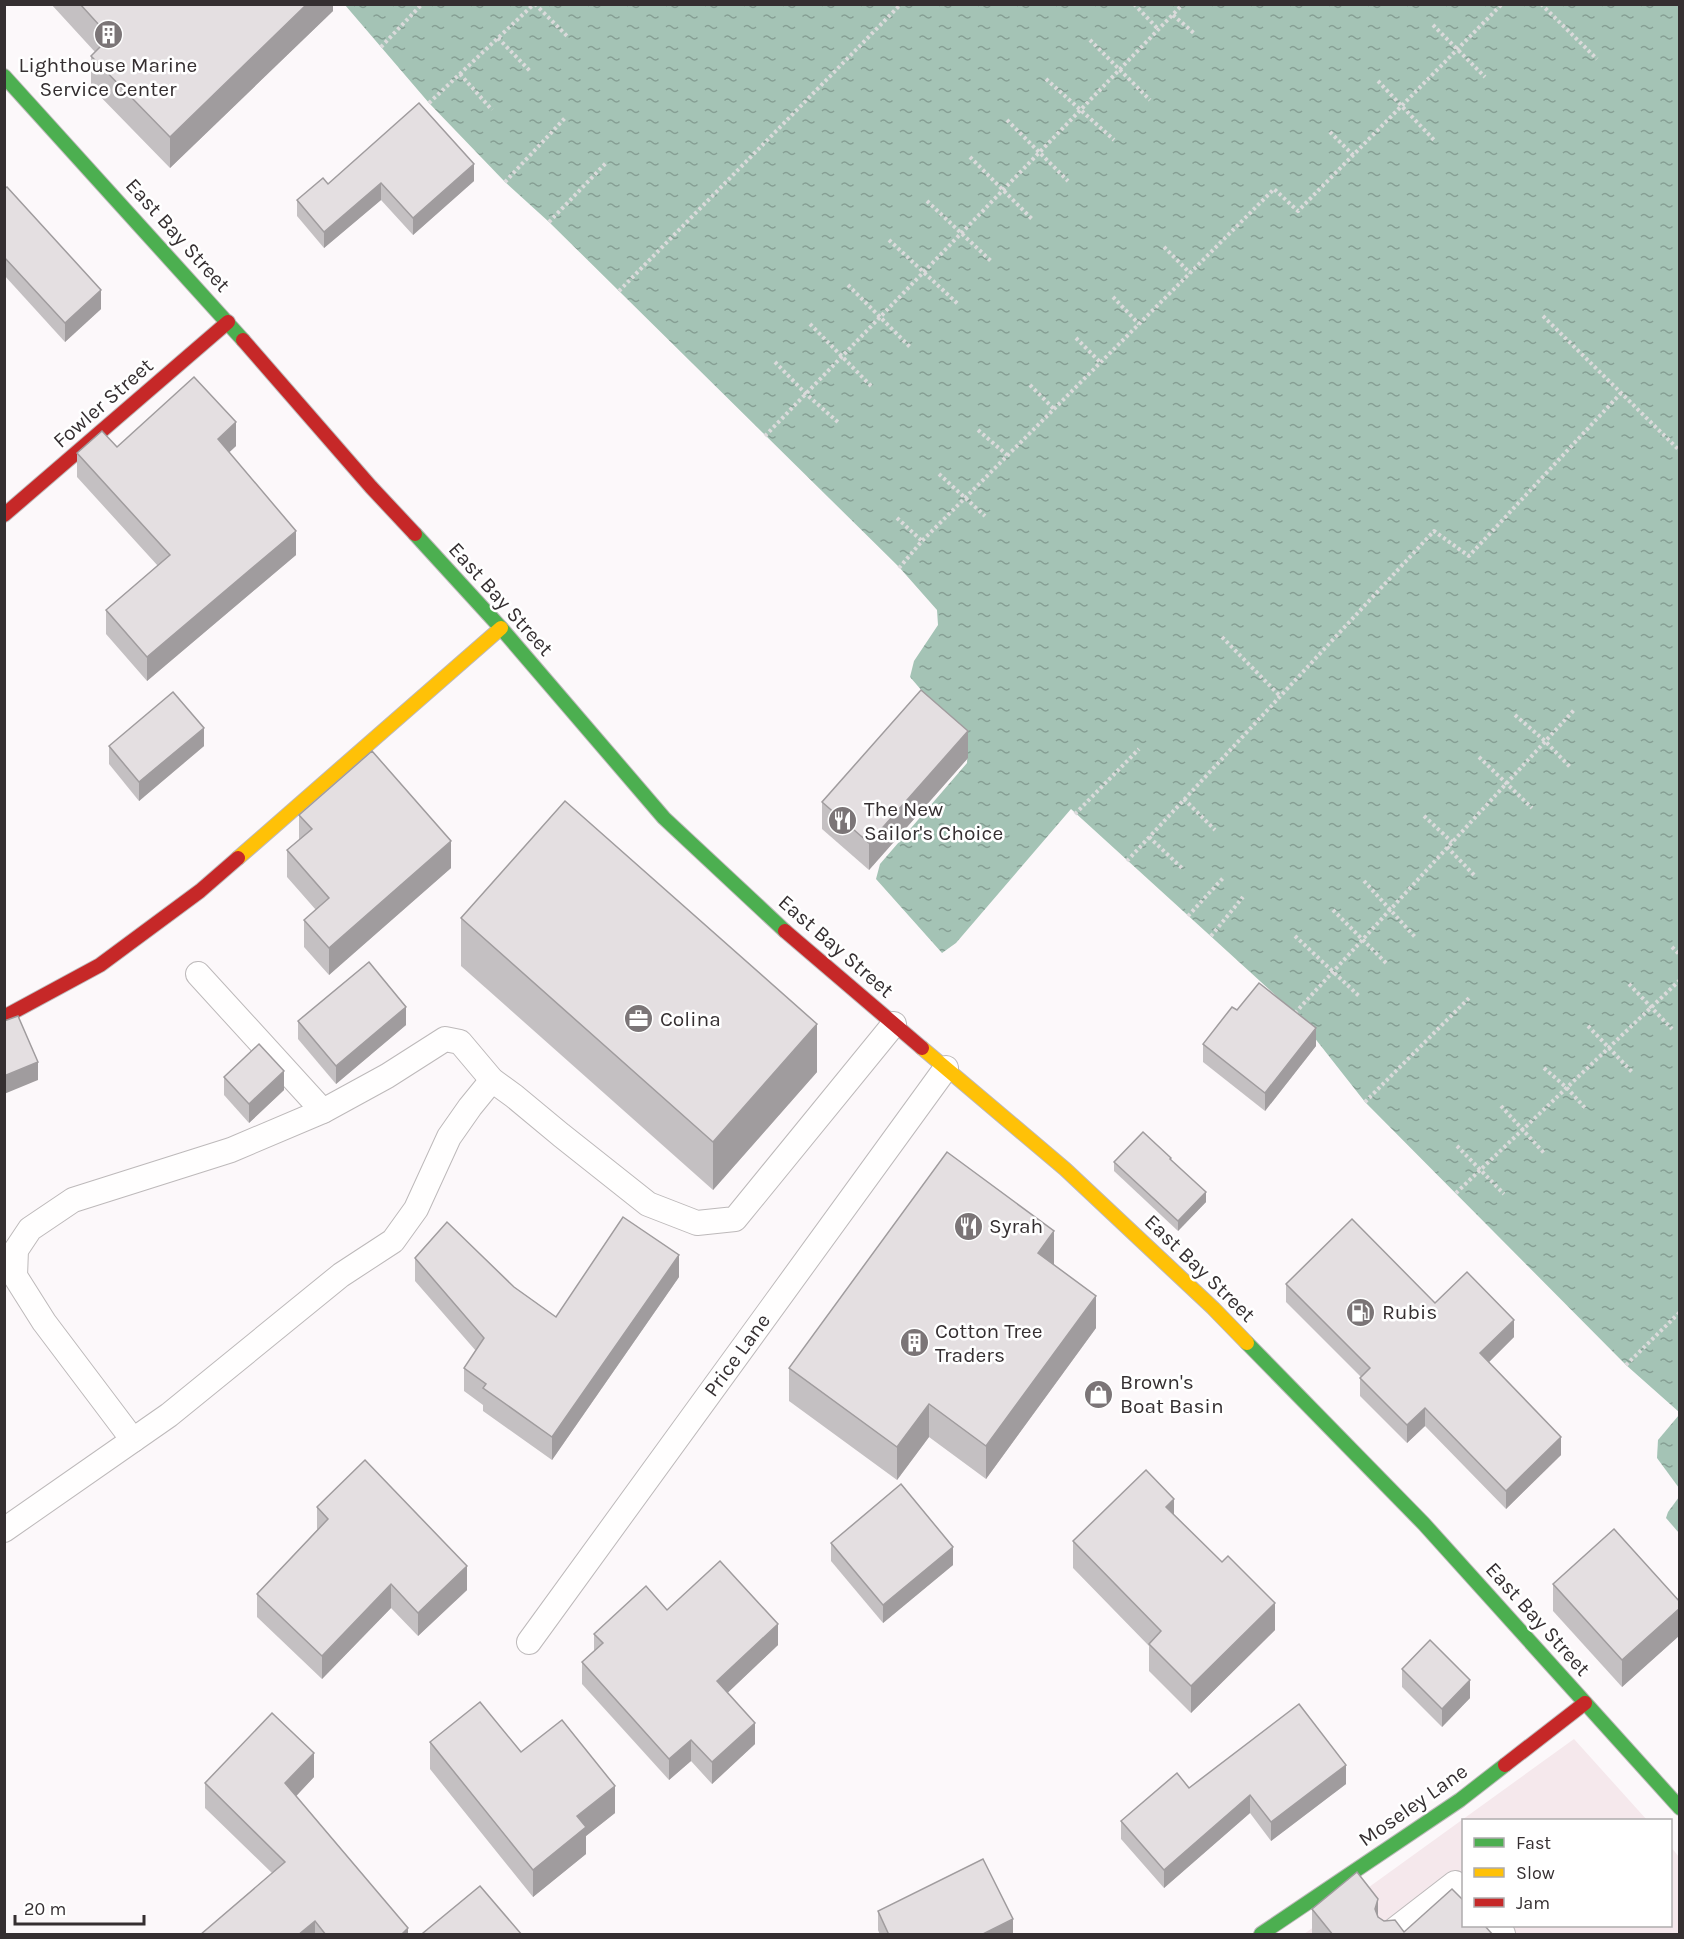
<svg xmlns="http://www.w3.org/2000/svg" width="1684" height="1939" font-family="Karla,sans-serif">
<style>
.built{fill:#f5e8ec}
.water{fill:url(#water-ripples)}
.lines{fill:none;stroke-linecap:round;stroke-linejoin:round}
.lane-casing{stroke:#bdb9ba;stroke-width:26}
.fast-casing{stroke:#bdb9ba;stroke-width:16}
.slow-casing{stroke:#bdb9ba;stroke-width:16}
.jam-casing{stroke:#bdb9ba;stroke-width:16}
.path{stroke:#dbdadb;stroke-width:4;stroke-dasharray:3 3;stroke-linecap:butt}
.lane{stroke:#fffefe;stroke-width:24}
.fast{stroke:#4caf50;stroke-width:14}
.slow{stroke:#ffc107;stroke-width:14}
.jam{stroke:#c62828;stroke-width:14}
.wall{fill:#c4c0c2}
.shaded-wall{fill:#a09c9e}
.building{fill:#e4dfe1;stroke:#a09c9e;stroke-width:1.5}
.labels{text-anchor:middle;stroke-width:5;stroke-linejoin:round;paint-order:stroke}
.poi-label{font-size:21px;fill:#352f31;stroke:#fff;text-anchor:start}
.street-label{font-size:21px;fill:#352f31;stroke:#fff}
</style>
<defs>
<pattern id="water-ripples" width="26" height="14" patternUnits="userSpaceOnUse" patternTransform="scale(1.5)"><rect width="26" height="14" fill="#a4c3b5"/><path d="M2 4q2-2 4 0t4 0M15 11q2-2 4 0t4 0" fill="none" stroke="#869f94"/></pattern>
</defs>
<rect width="100%" height="100%" fill="#fcf8fa"/>
<!-- built -->
<polygon class="built" points="1574,1739 1647,1820 1464,1820 1464,1926 1670,1926 1671,1847 1679,1857 1679,1934 1304,1934"/>
<!-- water -->
<g class="water">
<polygon points="345,5 1679,5 1679,1412 1626,1365 1365,1102 1295,1013 1071,809 956,943 942,953 876,879 880,864 967,763 968,744 910,677 914,661 938,625 937,610 899,567 549,222 505,182 429,103"/>
<polygon points="1679,1415 1679,1488 1657,1458 1658,1440"/>
<polygon points="1679,1497 1679,1533 1666,1518 1668,1512"/>
</g>
<g class="lines">
<defs>
<g id="lane">
<polyline points="198,974 323,1111"/>
<polyline points="133,1440 44,1322 15,1276 16,1250 30,1229 73,1200 231,1150 323,1111 387,1076 445,1039 460,1042 492,1080 514,1096 561,1135 648,1204 697,1223 735,1219 894,1024"/>
<polyline points="4,1530 169,1415 341,1275 393,1241 416,1209 449,1137 470,1107 492,1080"/>
<polyline points="529,1642 946,1068"/>
<polyline points="1495,1926 1503,1934"/>
<polyline points="1389,1934 1455,1883 1464,1892"/>
</g>
<g id="fast">
<polyline points="4,76 243,340"/>
<polyline points="415,534 501,628 664,818 785,931"/>
<polyline points="1247,1343 1424,1524 1680,1808"/>
<polyline points="1261,1934 1460,1800 1505,1765"/>
</g>
<g id="slow">
<polyline points="238,858 501,628"/>
<polyline points="922,1048 1065,1169 1213,1308 1247,1343"/>
</g>
<g id="jam">
<polyline points="243,340 371,487 415,534"/>
<polyline points="4,515 228,322"/>
<polyline points="785,931 922,1048"/>
<polyline points="4,1017 100,965 200,891 238,858"/>
<polyline points="1505,1765 1585,1703"/>
</g>
</defs>
<!-- lane casing -->
<use href="#lane" class="lane-casing"/>
<!-- fast casing -->
<use href="#fast" class="fast-casing"/>
<!-- slow casing -->
<use href="#slow" class="slow-casing"/>
<!-- jam casing -->
<use href="#jam" class="jam-casing"/>
<!-- path -->
<g class="path">
<polyline points="535,4 567,36"/>
<polyline points="1134,4 1158,29"/>
<polyline points="1541,4 1597,59"/>
<polyline points="1173,15 1195,34"/>
<polyline points="1433,25 1485,77"/>
<polyline points="498,38 530,71"/>
<polyline points="1090,40 1150,100"/>
<polyline points="381,47 422,4"/>
<polyline points="460,74 492,110"/>
<polyline points="1046,79 1114,140"/>
<polyline points="1378,81 1434,140"/>
<polyline points="429,103 534,4"/>
<polyline points="1007,120 1068,181"/>
<polyline points="1330,132 1353,155"/>
<polyline points="970,157 1033,220"/>
<polyline points="505,182 565,118"/>
<polyline points="927,201 992,262"/>
<polyline points="549,222 606,163"/>
<polyline points="889,240 959,305"/>
<polyline points="1164,247 1190,273"/>
<polyline points="848,285 911,348"/>
<polyline points="619,291 901,4"/>
<polyline points="1113,297 1139,324"/>
<polyline points="1543,316 1680,451"/>
<polyline points="810,324 873,388"/>
<polyline points="1076,338 1100,362"/>
<polyline points="775,362 806,394 840,424"/>
<polyline points="1030,385 1054,409"/>
<polyline points="978,430 1007,455"/>
<polyline points="765,436 1183,4"/>
<polyline points="939,474 985,516"/>
<polyline points="897,518 922,541"/>
<polyline points="899,568 922,541 1274,189 1298,211 1502,4"/>
<polyline points="1222,637 1280,696"/>
<polyline points="1515,715 1545,741 1571,768"/>
<polyline points="1479,757 1532,808"/>
<polyline points="1184,799 1215,830"/>
<polyline points="1075,814 1139,749"/>
<polyline points="1424,816 1452,842"/>
<polyline points="1149,837 1184,870"/>
<polyline points="1447,847 1474,875"/>
<polyline points="1127,861 1434,531 1469,556 1621,393"/>
<polyline points="1364,881 1415,937"/>
<polyline points="1333,910 1387,964"/>
<polyline points="1188,916 1224,877"/>
<polyline points="1211,936 1243,897"/>
<polyline points="1295,936 1359,996"/>
<polyline points="1672,947 1680,955"/>
<polyline points="1629,984 1672,1029"/>
<polyline points="1295,1013 1575,709"/>
<polyline points="1588,1026 1633,1073"/>
<polyline points="1544,1068 1567,1088 1585,1108"/>
<polyline points="1365,1102 1471,996"/>
<polyline points="1501,1106 1544,1153"/>
<polyline points="1457,1146 1504,1194"/>
<polyline points="1456,1193 1680,980"/>
<polyline points="1626,1365 1680,1312"/>
</g>
<!-- lane -->
<use href="#lane" class="lane"/>
<!-- fast -->
<use href="#fast" class="fast"/>
<!-- slow -->
<use href="#slow" class="slow"/>
<!-- jam -->
<use href="#jam" class="jam"/>
</g>
<!-- wall -->
<g class="wall">
<polygon points="51,4 333,4 333,11 170,168 91,87 91,56 95,52"/>
<polygon points="474,181 413,235 381,200 324,248 297,216 297,200 328,184"/>
<polygon points="4,189 101,309 65,342 4,275"/>
<polygon points="236,446 229,452 296,555 147,681 106,634 106,610 158,566 77,477 77,453 117,447"/>
<polygon points="109,746 204,746 139,801 109,764"/>
<polygon points="968,758 869,870 822,829 822,802"/>
<polygon points="299,815 451,868 329,975 304,947 304,920 316,910 287,877 287,850 299,840"/>
<polygon points="461,918 817,1072 713,1190 461,966"/>
<polygon points="1237,1010 1316,1046 1265,1111 1203,1062 1203,1044"/>
<polygon points="298,1021 406,1025 336,1084 298,1039"/>
<polygon points="224,1077 284,1090 249,1123 224,1095"/>
<polygon points="1171,1160 1206,1202 1178,1231 1114,1171 1114,1162"/>
<polygon points="415,1258 514,1287 556,1317 679,1277 552,1460 483,1411 483,1405 464,1391 464,1368 476,1351 415,1281"/>
<polygon points="1054,1264 1054,1265 1096,1328 986,1479 929,1437 897,1480 789,1401 789,1368"/>
<polygon points="1286,1284 1435,1303 1514,1337 1489,1362 1561,1455 1506,1509 1425,1426 1407,1443 1360,1396 1360,1378 1361,1377 1286,1302"/>
<polygon points="317,1507 467,1590 418,1636 391,1608 322,1679 257,1617 257,1594 317,1530"/>
<polygon points="1174,1515 1275,1630 1191,1713 1149,1671 1149,1646 1073,1568 1073,1541"/>
<polygon points="831,1543 953,1565 883,1623 831,1561"/>
<polygon points="1553,1584 1680,1602 1680,1635 1622,1687 1553,1611"/>
<polygon points="667,1610 778,1645 727,1693 755,1744 712,1784 691,1761 669,1780 582,1684 582,1662 594,1651 594,1634"/>
<polygon points="1402,1669 1470,1698 1442,1727 1402,1687"/>
<polygon points="430,1742 615,1813 586,1836 586,1854 533,1897 430,1769"/>
<polygon points="314,1777 296,1796 408,1935 200,1935 272,1873 205,1808 205,1783"/>
<polygon points="1346,1784 1271,1841 1250,1813 1164,1888 1121,1839 1121,1821 1189,1788"/>
<polygon points="1312,1909 1378,1917 1404,1932 1493,1935 1312,1935"/>
<polygon points="878,1911 1013,1935 880,1935 878,1930"/>
</g>
<!-- shaded-wall -->
<g class="shaded-wall">
<polygon points="307,4 333,4 333,11 170,168 170,137"/>
<polygon points="474,164 474,181 413,235 413,218"/>
<polygon points="381,183 381,200 324,248 324,232"/>
<polygon points="101,290 101,309 65,342 65,323"/>
<polygon points="236,422 236,446 218,463 218,439"/>
<polygon points="296,531 296,555 147,681 147,657"/>
<polygon points="204,728 204,746 139,801 139,782"/>
<polygon points="968,731 968,758 869,870 869,843"/>
<polygon points="6,752 6,770 4,771 4,753"/>
<polygon points="451,841 451,868 329,975 329,948"/>
<polygon points="406,1007 406,1025 336,1084 336,1066"/>
<polygon points="817,1024 817,1072 713,1190 713,1142"/>
<polygon points="1316,1028 1316,1046 1265,1111 1265,1093"/>
<polygon points="38,1062 38,1080 4,1094 4,1076"/>
<polygon points="284,1071 284,1090 249,1123 249,1104"/>
<polygon points="1206,1192 1206,1202 1178,1231 1178,1221"/>
<polygon points="1054,1231 1054,1264 1038,1286 1038,1253"/>
<polygon points="679,1255 679,1277 552,1460 552,1437"/>
<polygon points="1096,1296 1096,1328 986,1479 986,1446"/>
<polygon points="1514,1320 1514,1337 1480,1371 1480,1353"/>
<polygon points="929,1404 929,1437 897,1480 897,1447"/>
<polygon points="1425,1408 1425,1426 1407,1443 1407,1425"/>
<polygon points="1561,1437 1561,1455 1506,1509 1506,1491"/>
<polygon points="1174,1499 1174,1526 1166,1507"/>
<polygon points="953,1547 953,1565 883,1623 883,1605"/>
<polygon points="467,1566 467,1590 418,1636 418,1613"/>
<polygon points="391,1584 391,1608 322,1679 322,1656"/>
<polygon points="1275,1603 1275,1630 1191,1713 1191,1686"/>
<polygon points="1680,1608 1680,1635 1622,1687 1622,1660"/>
<polygon points="778,1624 778,1645 717,1703 717,1681"/>
<polygon points="1470,1680 1470,1698 1442,1727 1442,1709"/>
<polygon points="755,1723 755,1744 712,1784 712,1762"/>
<polygon points="691,1740 691,1761 669,1780 669,1759"/>
<polygon points="314,1753 314,1777 285,1808 285,1783"/>
<polygon points="1346,1765 1346,1784 1271,1841 1271,1822"/>
<polygon points="615,1786 615,1813 586,1836 586,1854 533,1897 533,1870 577,1816"/>
<polygon points="1250,1795 1250,1813 1164,1888 1164,1870"/>
<polygon points="1378,1899 1378,1925 1375,1909"/>
<polygon points="1013,1919 1013,1935 981,1935"/>
<polygon points="315,1921 315,1935 298,1935"/>
<polygon points="408,1928 408,1935 401,1935"/>
</g>
<!-- building -->
<g class="building">
<polygon points="80,4 307,4 170,137 91,56 110,37"/>
<polygon points="419,103 474,164 413,218 381,183 324,232 297,200 323,178 328,184"/>
<polygon points="7,187 101,290 65,323 4,257 4,189"/>
<polygon points="194,377 236,422 218,439 296,531 147,657 106,610 170,555 77,453 102,431 117,447"/>
<polygon points="921,690 968,731 869,843 822,802"/>
<polygon points="173,692 204,728 139,782 109,746"/>
<polygon points="372,751 451,841 329,948 304,920 329,898 287,850 312,829 299,815"/>
<polygon points="565,801 817,1024 713,1142 461,918"/>
<polygon points="369,962 406,1007 336,1066 298,1021"/>
<polygon points="1259,983 1316,1028 1265,1093 1203,1044 1232,1007 1237,1010"/>
<polygon points="18,1016 38,1062 4,1076 4,1021"/>
<polygon points="259,1044 284,1071 249,1104 224,1077"/>
<polygon points="1143,1132 1171,1158 1170,1159 1206,1192 1178,1221 1114,1162"/>
<polygon points="947,1152 1054,1231 1038,1253 1096,1296 986,1446 929,1404 897,1447 789,1368"/>
<polygon points="623,1217 679,1255 552,1437 483,1388 486,1384 464,1368 484,1338 415,1258 447,1222 514,1287 556,1317"/>
<polygon points="1352,1219 1435,1303 1467,1272 1514,1320 1480,1353 1561,1437 1506,1491 1425,1408 1407,1425 1360,1378 1370,1368 1286,1284"/>
<polygon points="365,1460 467,1566 418,1613 391,1584 322,1656 257,1594 328,1519 317,1507"/>
<polygon points="1146,1470 1174,1499 1166,1507 1222,1562 1228,1556 1275,1603 1191,1686 1149,1644 1161,1631 1073,1541"/>
<polygon points="901,1484 953,1547 883,1605 831,1543"/>
<polygon points="1614,1529 1680,1602 1680,1608 1622,1660 1553,1584"/>
<polygon points="720,1561 778,1624 717,1681 755,1723 712,1762 691,1740 669,1759 582,1662 603,1643 594,1634 646,1586 667,1610"/>
<polygon points="1430,1640 1470,1680 1442,1709 1402,1669"/>
<polygon points="480,1702 521,1752 562,1720 615,1786 577,1816 586,1827 533,1870 430,1742"/>
<polygon points="1299,1704 1346,1765 1271,1822 1250,1795 1164,1870 1121,1821 1177,1773 1189,1788"/>
<polygon points="272,1713 314,1753 285,1783 408,1928 401,1935 326,1935 315,1921 298,1935 200,1935 285,1862 205,1783"/>
<polygon points="983,1859 1013,1919 981,1935 889,1935 878,1911"/>
<polygon points="1357,1872 1378,1899 1375,1909 1378,1917 1384,1921 1395,1920 1404,1932 1452,1889 1464,1901 1464,1926 1485,1926 1493,1935 1333,1935 1312,1909"/>
<polygon points="480,1886 522,1935 425,1935 423,1933"/>
</g>
<!-- icons -->
<defs>
<symbol id="building-disc" viewBox="-11 -11 22 22"><circle r="9.5" fill="#7b7577" stroke="#fff"/><path d="M-4-6H4V6H1V3H-1V6H-4ZM-2.5-4.3h1.7v1.8h-1.7ZM.8-4.3h1.7v1.8H.8ZM-2.5-1h1.7V.8h-1.7ZM.8-1h1.7V.8H.8Z" fill="#fff"/></symbol>
<symbol id="restaurant-disc" viewBox="-11 -11 22 22"><circle r="9.5" fill="#7b7577" stroke="#fff"/><path d="M-5-6h1v4h1v-4h1v4h1v-4h1v5L-1.5 .5V6h-2V.5L-5-1ZM5-6V6H3V1.5H1.5Q1.5-4 5-6Z" fill="#fff"/></symbol>
<symbol id="office-disc" viewBox="-11 -11 22 22"><circle r="9.5" fill="#7b7577" stroke="#fff"/><path d="M-6-3h4V-5.5h4V-3h4V5H-6ZM-1-4.5V-3h2v-1.5ZM-6 0V1H6V0Z" fill="#fff"/></symbol>
<symbol id="fuel-disc" viewBox="-11 -11 22 22"><circle r="9.5" fill="#7b7577" stroke="#fff"/><path d="M-5.5-6h7V0h2V4h1.3V-2.5L3-4.5l.8-.8L6-3V5H2.5V1h-1V6h-7ZM-4.2-4.7v3.2H.2V-4.7Z" fill="#fff"/></symbol>
<symbol id="shop-disc" viewBox="-11 -11 22 22"><circle r="9.5" fill="#7b7577" stroke="#fff"/><path d="M-5-2.5h2.3a2.7 3.5 0 0 1 5.4 0H5L5.5 6h-11ZM-1.5-2.5h3a1.5 2.3 0 0 0-3 0Z" fill="#fff"/></symbol>
</defs>
<g fill-rule="evenodd">
<use href="#building-disc" x="92" y="18" width="33" height="33"/>
<use href="#restaurant-disc" x="826" y="804" width="33" height="33"/>
<use href="#office-disc" x="622" y="1002" width="33" height="33"/>
<use href="#restaurant-disc" x="952" y="1210" width="33" height="33"/>
<use href="#fuel-disc" x="1344" y="1296" width="33" height="33"/>
<use href="#building-disc" x="898" y="1326" width="33" height="33"/>
<use href="#shop-disc" x="1082" y="1378" width="33" height="33"/>
</g>
<g class="labels">
<!-- poi labels -->
<g class="poi-label">
<text x="108" y="72" text-anchor="middle">Lighthouse Marine<tspan x="108" dy="24">Service Center</tspan></text>
<text x="864" y="816">The New<tspan x="864" dy="24">Sailor's Choice</tspan></text>
<text x="660" y="1026">Colina</text>
<text x="989" y="1233">Syrah</text>
<text x="1382" y="1319">Rubis</text>
<text x="935" y="1338">Cotton Tree<tspan x="935" dy="24">Traders</tspan></text>
<text x="1120" y="1389">Brown's<tspan x="1120" dy="24">Boat Basin</tspan></text>
</g>
<!-- street labels -->
<g class="street-label">
<text transform="translate(178 235) rotate(48)" y="7">East Bay Street</text>
<text transform="translate(103 403) rotate(-41)" y="7">Fowler Street</text>
<text transform="translate(501 599) rotate(48)" y="7">East Bay Street</text>
<text transform="translate(836 946) rotate(41)" y="7">East Bay Street</text>
<text transform="translate(1200 1268) rotate(44)" y="7">East Bay Street</text>
<text transform="translate(737 1355) rotate(-54)" y="7">Price Lane</text>
<text transform="translate(1538 1619) rotate(48)" y="7">East Bay Street</text>
<text transform="translate(1413 1805) rotate(-35)" y="7">Moseley Lane</text>
</g>
</g>
<!-- border -->
<rect width="1684" height="1939" fill="none" stroke="#352f31" stroke-width="12"/>
<!-- legend -->
<rect x="1462" y="1819" width="210" height="108" fill="#ffffff" stroke="#aeacad" stroke-width="1.5"/>
<rect x="1474" y="1838" width="30" height="9" fill="#4caf50" stroke="#aeacad" stroke-width="1.5"/>
<text x="1516" y="1849" font-size="18" fill="#352f31">Fast</text>
<rect x="1474" y="1868" width="30" height="9" fill="#ffc107" stroke="#aeacad" stroke-width="1.5"/>
<text x="1516" y="1879" font-size="18" fill="#352f31">Slow</text>
<rect x="1474" y="1898" width="30" height="9" fill="#c62828" stroke="#aeacad" stroke-width="1.5"/>
<text x="1516" y="1909" font-size="18" fill="#352f31">Jam</text>
<!-- scale -->
<path d="M15 1915v9h129v-9" fill="none" stroke="#352f31" stroke-width="3"/>
<text x="24" y="1915" font-size="18" fill="#352f31" stroke="#ffffff" stroke-width="4.5" paint-order="stroke">20 m</text>
</svg>
